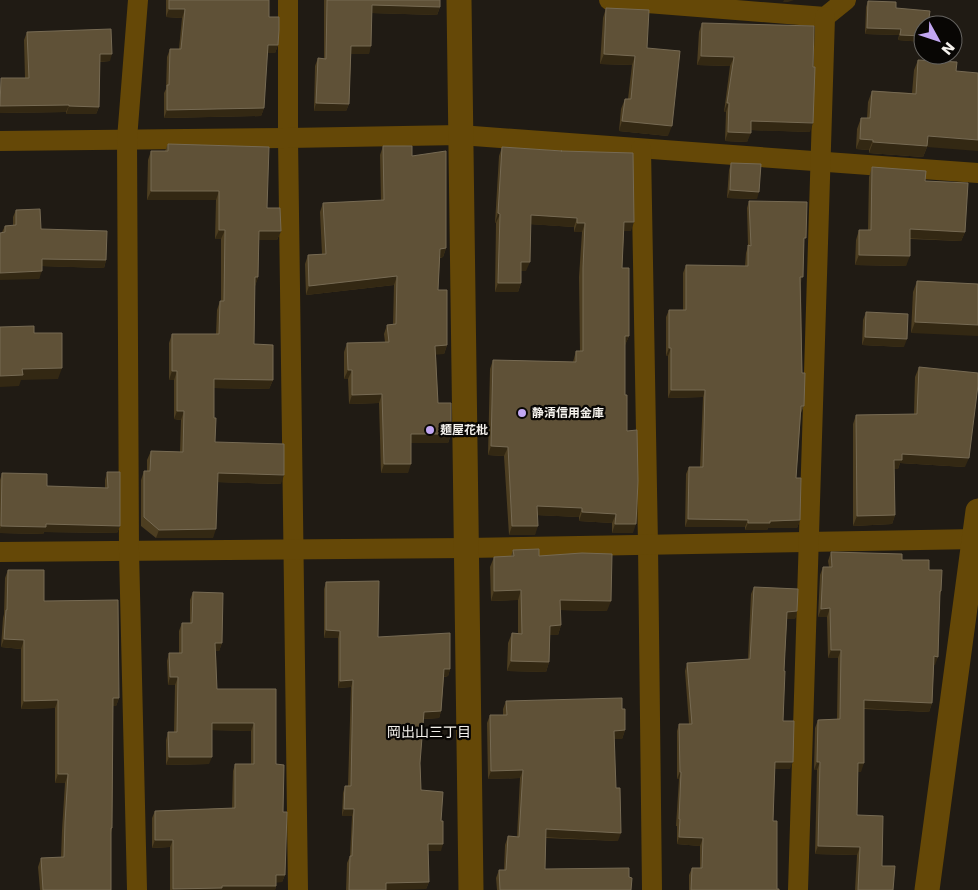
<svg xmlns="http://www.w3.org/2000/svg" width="978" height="890" font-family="'DejaVu Sans','Noto Sans JP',sans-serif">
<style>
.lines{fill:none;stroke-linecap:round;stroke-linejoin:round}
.minor{stroke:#654807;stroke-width:20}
.tertiary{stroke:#654807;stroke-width:25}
.wall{fill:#4d3e21}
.shaded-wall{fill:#332813}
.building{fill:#5f5137;stroke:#766a53}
.poi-dot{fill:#c2a7f2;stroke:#080604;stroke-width:2}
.labels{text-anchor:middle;stroke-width:4.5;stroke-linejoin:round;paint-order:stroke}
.poi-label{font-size:12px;font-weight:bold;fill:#f4f1ec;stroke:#080604;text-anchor:start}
.neighbourhood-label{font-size:14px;fill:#f4f1ec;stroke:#080604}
</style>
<rect width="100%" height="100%" fill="#201b14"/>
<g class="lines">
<!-- minor -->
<g class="minor">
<polyline points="288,0 288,138 298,890"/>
<polyline points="609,0 825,17 846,0"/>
<polyline points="0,141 288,138 460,135 978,173"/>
<polyline points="641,149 648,545 652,890"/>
<polyline points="0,552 467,548 978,539"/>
<polyline points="137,890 129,551 127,139 138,0"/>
<polyline points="798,890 825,17"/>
</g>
<!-- tertiary -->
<g class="tertiary">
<polyline points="459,0 471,890"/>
<polyline points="927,890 978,511"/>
</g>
</g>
<!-- wall -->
<g class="wall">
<polygon points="166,0 269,0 269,17 278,45 275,53 267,53 264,108 261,116 164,118 164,93 166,89 167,57 170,49 179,49 182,18 166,17"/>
<polygon points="324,0 440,0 440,7 437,15 372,13 369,54 351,54 349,104 346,111 314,111 315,66 318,58 324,59"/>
<polygon points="868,1 896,8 923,25 923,42 898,40 899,35 865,34 866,7"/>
<polygon points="606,8 647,48 668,136 619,131 621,109 625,99 628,99 632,65 600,64 603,18"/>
<polygon points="702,23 810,132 751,130 747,142 725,141 726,112 724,112 730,66 697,65 699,32"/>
<polygon points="27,32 110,61 100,62 99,107 96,114 66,114 66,112 0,113 1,78 25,78 24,40"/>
<polygon points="918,60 927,147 923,157 869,153 869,150 856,149 857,129 861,118 867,118 868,102 872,91 912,93 914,70"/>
<polygon points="168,144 267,208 281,231 277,240 259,240 258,277 255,286 254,344 273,380 269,389 214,388 214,418 215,442 281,484 217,482 213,538 156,538 141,526 141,480 144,471 147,471 147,460 151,451 180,452 181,420 174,419 174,380 169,380 169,343 172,334 216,334 217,310 220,301 221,301 221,239 215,239 216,200 147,200 148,160 151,151 165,151"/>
<polygon points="383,146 412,156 446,248 443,257 440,258 438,290 447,345 444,354 436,354 438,403 451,434 448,443 411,443 408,473 381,473 379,403 349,404 348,379 344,379 344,352 347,343 385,342 384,334 387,325 393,324 394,285 306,295 305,264 308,255 322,254 320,212 323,203 381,201 380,155"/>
<polygon points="502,147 561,151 631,231 624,231 622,268 629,336 625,345 625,395 633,533 612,533 612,523 579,521 579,517 537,515 535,535 509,535 504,456 488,455 490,369 493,360 573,362 576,351 580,351 579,277 582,232 574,232 574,227 530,224 526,271 521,271 521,283 518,292 495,292 496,223 495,223 499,156"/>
<polygon points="731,163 757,199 727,198 729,170"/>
<polygon points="872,167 925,181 965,232 961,241 910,239 906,266 855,265 856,240 859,230 868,230 869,177"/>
<polygon points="749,201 804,245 801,283 802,373 804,406 801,413 796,478 800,520 797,528 768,528 767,530 745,530 745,527 685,527 686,474 689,467 700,467 703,397 668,398 668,356 666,356 666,317 669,310 683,310 683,273 686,265 745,266 746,253 748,246 747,208"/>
<polygon points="16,210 41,229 106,260 104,268 42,266 39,279 2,232 5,226 13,225 13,217"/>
<polygon points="917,281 978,284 911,333 913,292"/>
<polygon points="866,312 904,347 862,345 863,320"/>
<polygon points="919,367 965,467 900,463 898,469 894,469 895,515 892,524 853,526 853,424 856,415 914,414 915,377"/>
<polygon points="107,472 120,526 117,533 44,532 43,534 0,533 0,480 2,473 47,486 105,488 105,480"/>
<polygon points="513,550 539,556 607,611 561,610 561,625 558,635 550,635 549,662 546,672 507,671 508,643 512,633 518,633 518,600 491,601 490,567 494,557 511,556"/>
<polygon points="831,552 902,560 929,570 941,591 940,596 935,665 934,665 932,703 929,712 864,709 861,772 858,772 857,815 893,890 855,890 857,855 815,854 817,770 814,770 815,728 818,720 837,719 838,658 828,658 827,617 818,617 820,575 823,567 829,567 828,561"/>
<polygon points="8,570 44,601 119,698 116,706 113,706 112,828 111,833 111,890 40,890 38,867 41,858 61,857 62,830 65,783 55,783 55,708 21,709 21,649 1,647 3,618 4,614 5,578"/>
<polygon points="326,582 378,637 450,669 448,676 444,677 441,711 439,718 423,719 420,763 421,790 441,821 441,851 428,851 429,882 426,889 346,890 347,863 350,856 352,816 342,816 343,793 345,786 348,786 351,687 338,688 338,638 324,638 324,589"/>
<polygon points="754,587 797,611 795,619 787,619 784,671 783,721 790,769 775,769 773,821 777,889 779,890 689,890 689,875 692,868 700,868 700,846 677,844 677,826 676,826 679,779 677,779 677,731 679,724 689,724 685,671 687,663 748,659 751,594"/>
<polygon points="193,592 222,643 219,651 216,651 217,689 276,689 276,764 283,812 285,875 282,882 276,882 276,886 275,890 170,890 170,847 152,848 152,818 155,811 232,808 233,771 235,764 251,764 251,731 212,730 209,764 166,765 166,740 168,732 174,732 175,685 168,685 167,661 169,653 179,653 179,631 182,623 190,623 190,600"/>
<polygon points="506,701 622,709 625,730 622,739 614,739 618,841 546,838 545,869 629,877 631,890 497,890 496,878 499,870 504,870 505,845 508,836 517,837 520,778 488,779 487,723 490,715 503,715 503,709"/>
</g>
<!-- shaded-wall -->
<g class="shaded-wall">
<polygon points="784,0 794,0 788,2 783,2"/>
<polygon points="372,5 440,7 437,15 369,13"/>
<polygon points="169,9 185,9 182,18 166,17"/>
<polygon points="867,28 901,29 899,35 865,34"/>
<polygon points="900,35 923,36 923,42 898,40"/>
<polygon points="268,45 278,45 275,53 265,53"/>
<polygon points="351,46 371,46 369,54 349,54"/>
<polygon points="100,54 112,54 110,61 97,62"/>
<polygon points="604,54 635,56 632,65 600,64"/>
<polygon points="701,56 734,57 730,66 697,65"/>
<polygon points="316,103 349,104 346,111 314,111"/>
<polygon points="727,103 729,103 726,112 724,112"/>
<polygon points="69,105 66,112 0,113 0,106"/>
<polygon points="69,106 99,107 96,114 66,114"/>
<polygon points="264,108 261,116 164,118 167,110"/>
<polygon points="622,121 672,126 668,136 619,131"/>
<polygon points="751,121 813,123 810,132 748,130"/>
<polygon points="728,132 751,133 747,142 725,141"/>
<polygon points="928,136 978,140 978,151 927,147 923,157 869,153 873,142"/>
<polygon points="860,139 873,140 869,150 856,149"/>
<polygon points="730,190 759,192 757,199 727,198"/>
<polygon points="151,191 219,191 216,200 147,200"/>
<polygon points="498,213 500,214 496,223 495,223"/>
<polygon points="531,215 577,218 574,227 527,224"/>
<polygon points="624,222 634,222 631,231 621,231"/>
<polygon points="577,223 585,223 582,232 574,232"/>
<polygon points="910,229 965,232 961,241 906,238"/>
<polygon points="219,230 225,230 221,239 215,239"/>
<polygon points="259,231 281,231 277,240 256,240"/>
<polygon points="446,248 443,257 437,258 440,249"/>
<polygon points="859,255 910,256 906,266 855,265"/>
<polygon points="42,259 106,260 104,268 39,266"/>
<polygon points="521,262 530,262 526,271 518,271"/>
<polygon points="42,271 39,279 0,280 0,273"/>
<polygon points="397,276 394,285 306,295 309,286"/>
<polygon points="255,277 258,277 255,286"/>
<polygon points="498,283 521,283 518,292 495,292"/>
<polygon points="915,322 978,325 978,336 911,333"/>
<polygon points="625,336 629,336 625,345 622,345"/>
<polygon points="865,337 907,339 904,347 862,345"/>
<polygon points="447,345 444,354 432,355 435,346"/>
<polygon points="669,348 671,348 668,356 666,356"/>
<polygon points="62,368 58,379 21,380 19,386 0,387 0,376 22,369"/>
<polygon points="348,370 352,370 348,379 344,379"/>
<polygon points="172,371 177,371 174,380 169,380"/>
<polygon points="214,379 273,380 269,389 211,388"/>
<polygon points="671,390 705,390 703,397 668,398"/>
<polygon points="382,394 379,403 349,404 352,395"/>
<polygon points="177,411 184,411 181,420 174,419"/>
<polygon points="411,434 451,434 448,443 407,443"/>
<polygon points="491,446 508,447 504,456 488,455"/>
<polygon points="902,454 969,458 965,467 900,463 898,469 890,469 894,460"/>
<polygon points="384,464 411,464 408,473 381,473"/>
<polygon points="218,473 284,475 281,484 214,482"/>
<polygon points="537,506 582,508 579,517 534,515"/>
<polygon points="582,512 616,514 612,523 579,521"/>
<polygon points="895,515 892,524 853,526 857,516"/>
<polygon points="688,519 748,520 745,527 685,527"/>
<polygon points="800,520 797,528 768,528 767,530 745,530 748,523"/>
<polygon points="46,524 120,526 117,533 44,532 43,534 0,533 0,529 1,526"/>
<polygon points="615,524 636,524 633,533 612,533"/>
<polygon points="512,526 538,526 535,535 509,535"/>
<polygon points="216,529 213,538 156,538 159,530"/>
<polygon points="521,590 518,600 491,601 494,591"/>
<polygon points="560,600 611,601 607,611 557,610"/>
<polygon points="830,608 827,617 818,617 821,609"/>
<polygon points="797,611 795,619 785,619 787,612"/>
<polygon points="561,625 558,635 546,635 550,626"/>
<polygon points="326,630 340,631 338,638 324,638"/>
<polygon points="4,639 24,640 21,649 1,647"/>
<polygon points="215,643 222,643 219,651 213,651"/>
<polygon points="831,650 841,650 838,658 828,658"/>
<polygon points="934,656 938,657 935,665 931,665"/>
<polygon points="511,661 549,662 546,672 507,671"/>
<polygon points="444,669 450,669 448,676 442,677"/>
<polygon points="170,677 178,677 175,685 168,685"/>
<polygon points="353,680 351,687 338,688 340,681"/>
<polygon points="113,698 119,698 116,706 110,706"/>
<polygon points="58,700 55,708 21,709 24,701"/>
<polygon points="864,700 932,703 929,712 861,708"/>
<polygon points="441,711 439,718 421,719 424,712"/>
<polygon points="212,723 254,723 251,731 209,730"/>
<polygon points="625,730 622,739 611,739 614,731"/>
<polygon points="169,757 212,757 209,764 166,765"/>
<polygon points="775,762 793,762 790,769 772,769"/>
<polygon points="817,762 820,762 817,770 814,770"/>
<polygon points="858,763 864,763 861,772 855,772"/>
<polygon points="523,770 520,778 488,779 491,771"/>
<polygon points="680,772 681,772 679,779 677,779"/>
<polygon points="58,774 68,774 65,783 55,783"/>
<polygon points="344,809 354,809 352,816 342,816"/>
<polygon points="546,829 621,833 618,841 543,837"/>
<polygon points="679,837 703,838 700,846 677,844"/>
<polygon points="155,840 173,840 170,847 152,848"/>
<polygon points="428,844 443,844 441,851 425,851"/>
<polygon points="818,846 860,847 857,855 815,854"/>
<polygon points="276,875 285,875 282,882 274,883"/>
<polygon points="429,882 426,889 384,890 386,883"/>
<polygon points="222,886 276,886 275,890 173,890 173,889"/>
</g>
<!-- building -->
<g class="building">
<polygon points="169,0 269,0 269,17 279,17 279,30 278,45 268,45 264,108 167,110 167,85 169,85 170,49 181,49 185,9 169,9"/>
<polygon points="327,0 440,0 440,7 372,5 371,46 351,46 349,104 316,103 318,58 326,59"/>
<polygon points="868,1 896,2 896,8 930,11 928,25 923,25 923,36 900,35 901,29 867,28"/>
<polygon points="606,8 649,10 647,48 680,51 672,126 622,121 625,99 631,99 635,56 604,54"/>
<polygon points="702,23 814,26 813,67 815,67 813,123 751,121 751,133 728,132 729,103 727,103 734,57 701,56"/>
<polygon points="111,29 112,54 100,54 99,107 69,106 69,105 0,106 1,78 29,78 27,32"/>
<polygon points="918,60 957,62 956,71 978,73 978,140 928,136 927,146 873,142 873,140 860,139 861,118 870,118 872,91 916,94"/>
<polygon points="168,144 269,147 267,208 280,208 281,231 259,231 258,277 255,277 254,344 273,345 273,380 214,379 214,418 216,418 215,442 284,444 284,475 218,473 216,529 159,530 144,517 144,471 150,471 151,451 183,452 184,411 177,411 177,371 172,371 172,334 219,334 220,301 224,301 225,230 219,230 219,191 151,191 151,151 168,151"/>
<polygon points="383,146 412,146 412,156 446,151 446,248 440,249 438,290 447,290 447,345 435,346 438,403 451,403 451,434 411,434 411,464 384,464 382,394 352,395 352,370 348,370 347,343 389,342 387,325 396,324 397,276 309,286 308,255 326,254 323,203 384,200"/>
<polygon points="502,147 562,151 561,151 633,153 634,222 624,222 622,268 629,268 629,336 625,336 625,395 627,395 627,431 637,430 638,481 636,524 615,524 616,514 582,512 582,508 537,506 538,526 512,526 508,447 491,446 493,360 576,362 576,351 583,351 583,268 585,223 577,223 577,218 531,215 530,262 521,262 521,283 498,283 500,214 498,213"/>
<polygon points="731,163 761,164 759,192 730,190"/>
<polygon points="872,167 926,171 925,181 968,183 965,232 910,229 910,256 859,255 859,230 871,230"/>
<polygon points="749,201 807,202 806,238 804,238 803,277 800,277 802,373 805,373 804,406 801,406 796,478 801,478 800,520 770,521 770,523 748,523 748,520 688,519 689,467 703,467 705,390 671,390 671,348 669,348 669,310 686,310 686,265 748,266 748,245 751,246"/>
<polygon points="40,209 41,229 107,231 106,260 42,259 42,271 0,273 0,233 5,232 5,226 16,225 16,210"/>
<polygon points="917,281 978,284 978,325 915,322"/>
<polygon points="866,312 908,314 907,339 865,337"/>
<polygon points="34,326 34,333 62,333 62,368 22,369 23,375 0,376 0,327"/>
<polygon points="919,367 978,373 978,385 969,458 902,454 902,460 894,460 895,515 857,516 856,415 917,414"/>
<polygon points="107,472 120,472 120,526 46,524 46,527 1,526 2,473 47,474 47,486 108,488"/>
<polygon points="539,549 539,556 582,553 612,554 611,601 560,600 561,625 550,626 549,662 511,661 512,633 522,634 521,590 494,591 494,557 514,556 513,550"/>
<polygon points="831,552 902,554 902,560 929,560 929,570 942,570 941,591 940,591 938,657 934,656 932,703 864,700 864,763 858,763 857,815 883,816 882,866 895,866 893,890 858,890 860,847 818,846 820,762 817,762 818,720 840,719 841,650 831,650 830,608 821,609 823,567 832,567"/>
<polygon points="8,570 44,570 44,601 118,600 119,698 113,698 112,828 111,828 111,890 43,890 41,858 64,857 65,822 68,774 58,774 58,700 24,701 24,640 4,639 6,610 7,610"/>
<polygon points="379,581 378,637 450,633 450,669 444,669 441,711 424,712 420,763 421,790 443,792 441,821 443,821 443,844 428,844 429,882 386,883 386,890 349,890 350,856 352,856 354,809 344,809 345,786 351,786 353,680 340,681 340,631 326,630 326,582"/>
<polygon points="754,587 798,589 797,611 787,612 784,671 785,671 783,721 794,721 793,762 775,762 773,821 777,821 777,889 779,889 779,890 691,890 692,868 702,868 703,838 679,837 680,819 679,819 681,772 680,772 679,724 692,724 687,663 750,659"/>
<polygon points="193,592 223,593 222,643 215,643 217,689 276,689 276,764 284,765 283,812 287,812 285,875 276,875 276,886 222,886 222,888 173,889 173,840 155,840 155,811 235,808 235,764 254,764 254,723 212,723 212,757 169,757 168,732 177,732 178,677 170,677 169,653 182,653 182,623 192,623"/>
<polygon points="622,698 622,709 625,709 625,730 614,731 616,788 620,788 621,833 546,829 545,869 629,868 629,877 632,878 631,890 500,890 499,870 506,870 508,836 519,837 523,770 491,771 490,715 507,715 506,701"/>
</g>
<!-- markers -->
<g class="poi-dot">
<circle cx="522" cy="413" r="5"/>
<circle cx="430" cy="430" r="5"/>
</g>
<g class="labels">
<!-- poi labels -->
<g class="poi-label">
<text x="532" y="417">静清信用金庫</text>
<text x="440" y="434">麺屋花枇</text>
</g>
<!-- neighbourhood labels -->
<g class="neighbourhood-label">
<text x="429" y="737">岡出山三丁目</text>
</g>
</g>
<!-- north arrow -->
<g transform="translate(938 40) rotate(130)"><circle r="24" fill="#080604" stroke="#666461"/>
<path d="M0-4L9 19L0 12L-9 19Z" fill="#c2a7f2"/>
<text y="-8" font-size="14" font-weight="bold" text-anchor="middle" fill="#f4f1ec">N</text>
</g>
</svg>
